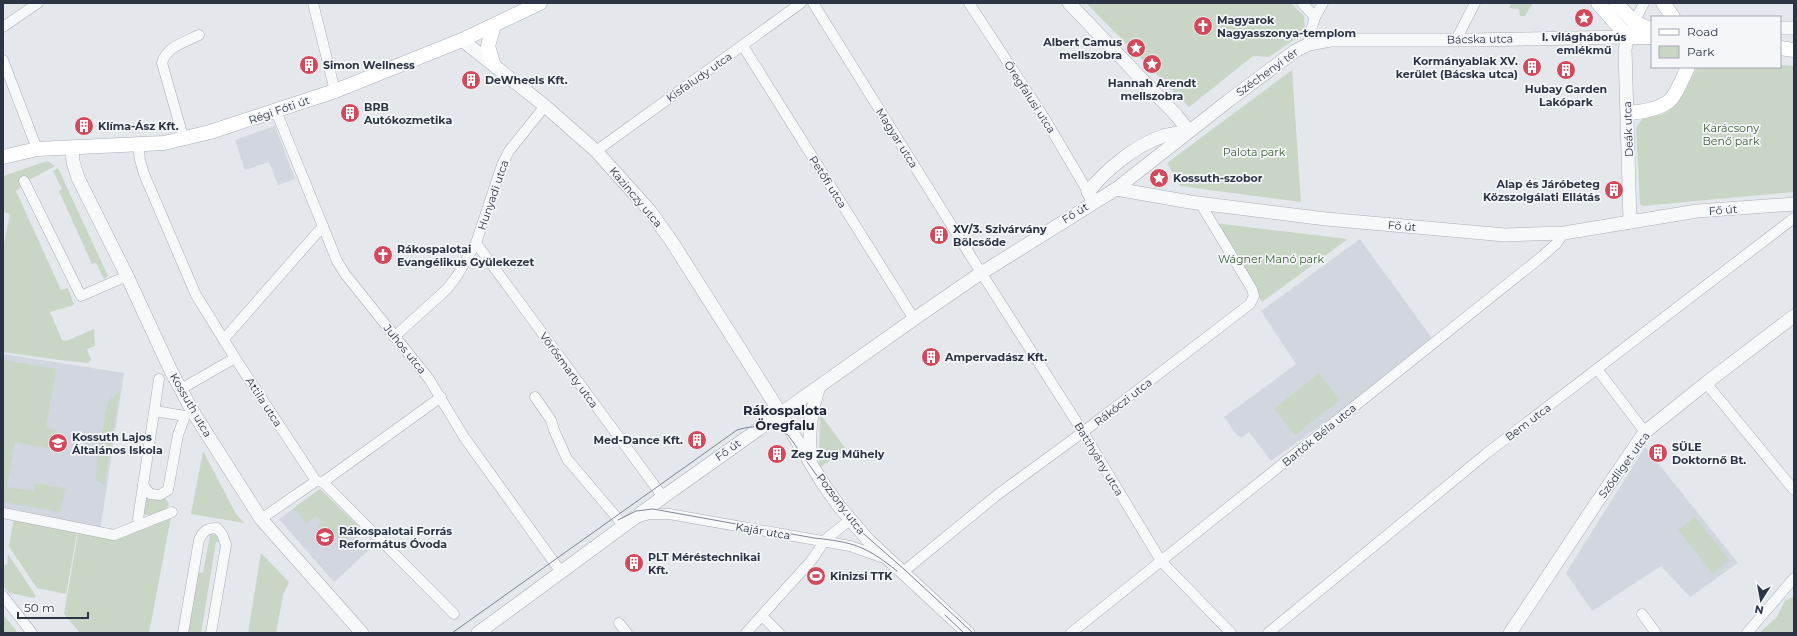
<svg xmlns="http://www.w3.org/2000/svg" width="1797" height="636" font-family="Montserrat,sans-serif">
<style>
.built{fill:#d2d6de}
.green{fill:#c9d6c5}
.lines{fill:none;stroke-linecap:round;stroke-linejoin:round}
.stream{stroke:#9fb4cc;stroke-width:3}
.minor-casing{stroke:#a9aeb7;stroke-width:11}
.tertiary-casing{stroke:#a9aeb7;stroke-width:14}
.secondary-casing{stroke:#a9aeb7;stroke-width:15}
.minor{stroke:#f7f8fa;stroke-width:10}
.tertiary{stroke:#f7f8fa;stroke-width:13}
.secondary{stroke:#fff;stroke-width:14}
.tram{stroke:#7d8696;stroke-width:1}
.labels{text-anchor:middle;stroke-width:3.5;stroke-linejoin:round;paint-order:stroke}
.poi-label{font-size:11px;font-weight:bold;fill:#2b3445;stroke:#f4f6f9;text-anchor:start}
.street-label{font-size:11px;fill:#2b3445;stroke:#f4f6f9}
.park-label{font-size:11px;fill:#3f6138;stroke:#f4f6f9}
.quarter-label{font-size:13px;font-weight:bold;fill:#1d2536;stroke:#f4f6f9}
</style>
<rect width="100%" height="100%" fill="#e4e7ec"/>
<!-- built -->
<g class="built">
<polygon points="275,126 295,179 278,185 269,162 245,170 235,140"/>
<polygon points="1360,239 1434,341 1384,380 1271,461 1249,432 1241,438 1236,434 1224,417 1296,364 1261,311"/>
<polygon points="3,354 124,373 100,531 3,513"/>
<polygon points="1645,447 1738,563 1690,597 1661,566 1592,611 1566,573"/>
<polygon points="320,489 360,528 354,534 370,549 334,582 279,519"/>
</g>
<!-- green -->
<g class="green">
<polygon points="1086,3 1291,3 1304,16 1305,32 1269,57 1253,56 1189,107"/>
<polygon points="1512,3 1533,3 1525,16 1520,16 1519,9 1509,8"/>
<path d="M 1780,65 L 1794,66 L 1794,192 L 1642,206 L 1640,204 L 1636,128 L 1642,119 C 1650,117 1660,116 1667,112 C 1682,103 1689,82 1697,67 L 1780,67 Z"/>
<polygon points="1292,70 1301,202 1180,186 1167,163"/>
<polygon points="47,161 55,166 29,180 16,191 61,290 68,288 74,305 50,312 62,340 66,341 94,329 95,346 87,349 91,360 88,363 59,360 3,352 3,248 10,214 3,212 3,176"/>
<polygon points="58,168 108,276 104,279 96,263 92,264 59,191 62,189 53,171"/>
<polygon points="1214,223 1348,239 1262,302"/>
<polygon points="3,360 56,369 46,428 57,430 53,449 15,442 7,487 33,491 35,483 65,488 60,512 3,502"/>
<polygon points="1319,373 1340,400 1295,435 1274,409"/>
<polygon points="120,392 104,485 96,480 97,457 108,401"/>
<polygon points="820,414 846,449 821,467 819,465"/>
<polygon points="203,451 236,514 244,523 191,514"/>
<polygon points="320,489 360,528 344,542 330,529 324,535 317,527 322,522 316,515 306,524 294,508"/>
<polygon points="145,495 163,495 169,504 165,513 153,516 142,514"/>
<polygon points="172,512 149,633 80,633 64,614 79,527 114,534"/>
<polygon points="14,517 78,528 66,594 37,588 12,551 9,546"/>
<polygon points="1695,517 1729,560 1713,574 1678,530"/>
<polygon points="210,534 217,535 220,542 216,542 201,633 186,633 197,572 203,573"/>
<polygon points="261,553 289,582 283,595 276,633 248,633"/>
<polygon points="8,554 36,596 34,598 9,593 3,586 3,564 7,565"/>
<polygon points="1794,596 1794,633 1759,633 1776,618 1785,601"/>
<polygon points="3,614 18,633 3,633"/>
</g>
<g class="lines">
<!-- stream -->
<polyline class="stream" points="3,632 4,633"/>
<defs>
<g id="minor">
<polyline points="313,3 335,91"/>
<polyline points="813,3 970,255 1083,432 1161,561 1231,633"/>
<polyline points="969,3 1045,119 1088,192"/>
<polyline points="1302,3 1315,17 1310,34 1309,44"/>
<polyline points="1315,17 1323,3"/>
<polyline points="3,27 38,3"/>
<polyline points="1628,37 1634,22 1644,3"/>
<polyline points="1456,40 1475,3"/>
<polyline points="743,46 914,319"/>
<polyline points="3,60 37,149"/>
<polyline points="276,111 337,261 345,274 429,379 464,437 561,572"/>
<path d="M 184,140 L 162,63 C 166,47 185,42 199,35"/>
<polyline points="138,145 140,160 144,174 196,295 235,358 316,481 323,482 454,614"/>
<polyline points="596,151 801,3"/>
<polyline points="24,181 81,296 127,276"/>
<polyline points="476,243 663,497"/>
<polyline points="394,337 447,289 457,276 476,243 502,165 509,151 545,106"/>
<polyline points="224,339 323,226"/>
<polyline points="1597,369 1645,432"/>
<polyline points="1706,383 1794,490"/>
<polyline points="181,389 235,358"/>
<polyline points="535,397 551,420 554,430 567,459 624,526"/>
<polyline points="323,482 441,397"/>
<polyline points="143,485 150,494 160,495 168,490 178,435 185,416 155,411"/>
<polyline points="3,513 114,535 172,512"/>
<polyline points="639,517 650,514 669,514 850,546 884,558"/>
<polyline points="138,519 159,379"/>
<polyline points="261,519 316,481"/>
<polyline points="903,572 997,495 1083,432 1250,304 1254,296 1252,289 1200,203"/>
<polyline points="3,596 32,633"/>
<polyline points="1642,614 1656,633"/>
<polyline points="762,616 779,633"/>
<polyline points="619,623 627,633"/>
<path d="M 183,633 L 199,540 C 203,531 207,528 217,528 L 222,534 L 226,545 L 211,633"/>
<polyline points="746,633 811,561 826,539 850,520"/>
<polyline points="1071,633 1540,258 1556,244 1564,233"/>
<polyline points="1268,633 1487,453 1794,218"/>
<polyline points="1747,633 1794,578"/>
</g>
<g id="tertiary">
<polyline points="1069,3 1176,115 1189,131"/>
<polyline points="1780,28 1794,28"/>
<polyline points="462,40 545,106 596,151 650,211 672,242 771,398 822,482 838,505 868,540 968,633"/>
<polyline points="72,147 73,162 78,178 127,276 171,371 193,412 261,519 362,633"/>
<polyline points="1116,189 1190,202 1326,219 1505,235 1564,233 1697,211 1794,204"/>
<path d="M 1094,201 L 1088,192 C 1107,169 1134,146 1163,136 C 1171,134 1180,133 1188,131"/>
<path d="M 811,460 C 808,434 810,412 819,387"/>
<polyline points="478,633 663,497 914,319 975,277 1116,189 1228,101 1295,51 1309,44 1330,40 1472,40 1628,37 1625,49 1630,222"/>
<polyline points="1510,633 1597,502 1645,432 1706,383 1794,316"/>
</g>
<g id="secondary">
<polyline points="1598,3 1628,37 1652,37"/>
<polyline points="1616,3 1634,22 1652,30"/>
<polyline points="1663,3 1673,17"/>
<polyline points="1780,48 1794,50"/>
<polyline points="493,63 488,46 494,25"/>
<path d="M 1628,113 C 1641,112 1663,109 1672,98 C 1679,89 1683,77 1688,67"/>
<polyline points="3,157 37,149 164,143 210,132 335,91 462,40 540,3"/>
</g>
</defs>
<!-- minor casing -->
<use href="#minor" class="minor-casing"/>
<!-- tertiary casing -->
<use href="#tertiary" class="tertiary-casing"/>
<!-- secondary casing -->
<use href="#secondary" class="secondary-casing"/>
<!-- minor -->
<use href="#minor" class="minor"/>
<!-- tertiary -->
<use href="#tertiary" class="tertiary"/>
<!-- secondary -->
<use href="#secondary" class="secondary"/>
<!-- tram -->
<g class="tram">
<path d="M 618,520 L 636,511 L 653,509 L 814,538 C 853,542 866,546 897,571"/>
<polyline points="945,615 964,633"/>
<path d="M 452,633 L 737,430 C 753,425 773,425 788,435 L 849,521 L 905,570 L 973,633"/>
</g>
</g>
<!-- icons -->
<defs>
<symbol id="sight-disc" viewBox="-11 -11 22 22"><circle r="9.5" fill="#d1495b" stroke="#f4f6f9"/><path d="M0-6L1.8-2.2L6-1.7L2.9 1.2L3.7 5.4L0 3.3L-3.7 5.4L-2.9 1.2L-6-1.7L-1.8-2.2Z" fill="#fff"/></symbol>
<symbol id="church-disc" viewBox="-11 -11 22 22"><circle r="9.5" fill="#d1495b" stroke="#f4f6f9"/><path d="M-1.2-6h2.4v3.5h3.3v2.4h-3.3V6h-2.4V-.1h-3.3v-2.4h3.3Z" fill="#fff"/></symbol>
<symbol id="building-disc" viewBox="-11 -11 22 22"><circle r="9.5" fill="#d1495b" stroke="#f4f6f9"/><path d="M-4-6H4V6H1V3H-1V6H-4ZM-2.5-4.3h1.7v1.8h-1.7ZM.8-4.3h1.7v1.8H.8ZM-2.5-1h1.7V.8h-1.7ZM.8-1h1.7V.8H.8Z" fill="#fff"/></symbol>
<symbol id="school-disc" viewBox="-11 -11 22 22"><circle r="9.5" fill="#d1495b" stroke="#f4f6f9"/><path d="M0-5L7-2L0 1L-7-2ZM-4 1L0 2.5L4 1V4Q0 6-4 4Z" fill="#fff"/></symbol>
<symbol id="stadium-disc" viewBox="-11 -11 22 22"><circle r="9.5" fill="#d1495b" stroke="#f4f6f9"/><path d="M0-5a6.5 5 0 1 0 0 10a6.5 5 0 1 0 0-10ZM-3.5-1.8h7v3.6h-7Z" fill="#fff"/></symbol>
</defs>
<g fill-rule="evenodd">
<use href="#sight-disc" x="1573" y="7" width="22" height="22"/>
<use href="#church-disc" x="1192" y="15" width="22" height="22"/>
<use href="#sight-disc" x="1125" y="37" width="22" height="22"/>
<use href="#sight-disc" x="1141" y="53" width="22" height="22"/>
<use href="#building-disc" x="298" y="54" width="22" height="22"/>
<use href="#building-disc" x="1521" y="56" width="22" height="22"/>
<use href="#building-disc" x="1555" y="59" width="22" height="22"/>
<use href="#building-disc" x="460" y="69" width="22" height="22"/>
<use href="#building-disc" x="339" y="102" width="22" height="22"/>
<use href="#building-disc" x="73" y="115" width="22" height="22"/>
<use href="#sight-disc" x="1148" y="167" width="22" height="22"/>
<use href="#building-disc" x="1603" y="179" width="22" height="22"/>
<use href="#building-disc" x="928" y="224" width="22" height="22"/>
<use href="#church-disc" x="372" y="244" width="22" height="22"/>
<use href="#building-disc" x="920" y="346" width="22" height="22"/>
<use href="#building-disc" x="686" y="429" width="22" height="22"/>
<use href="#school-disc" x="47" y="432" width="22" height="22"/>
<use href="#building-disc" x="1647" y="442" width="22" height="22"/>
<use href="#building-disc" x="766" y="443" width="22" height="22"/>
<use href="#school-disc" x="314" y="526" width="22" height="22"/>
<use href="#building-disc" x="623" y="552" width="22" height="22"/>
<use href="#stadium-disc" x="805" y="565" width="22" height="22"/>
</g>
<g class="labels">
<!-- poi labels -->
<g class="poi-label">
<text x="1217" y="24">Magyarok<tspan x="1217" dy="13">Nagyasszonya-templom</tspan></text>
<text x="1584" y="41" text-anchor="middle">I. világháborús<tspan x="1584" dy="13">emlékmű</tspan></text>
<text x="1122" y="46" text-anchor="end">Albert Camus<tspan x="1122" dy="13">mellszobra</tspan></text>
<text x="1518" y="65" text-anchor="end">Kormányablak XV.<tspan x="1518" dy="13">kerület (Bácska utca)</tspan></text>
<text x="323" y="69">Simon Wellness</text>
<text x="485" y="84">DeWheels Kft.</text>
<text x="1152" y="87" text-anchor="middle">Hannah Arendt<tspan x="1152" dy="13">mellszobra</tspan></text>
<text x="1566" y="93" text-anchor="middle">Hubay Garden<tspan x="1566" dy="13">Lakópark</tspan></text>
<text x="364" y="111">BRB<tspan x="364" dy="13">Autókozmetika</tspan></text>
<text x="98" y="130">Klíma-Ász Kft.</text>
<text x="1173" y="182">Kossuth-szobor</text>
<text x="1600" y="188" text-anchor="end">Alap és Járóbeteg<tspan x="1600" dy="13">Közszolgálati Ellátás</tspan></text>
<text x="953" y="233">XV/3. Szivárvány<tspan x="953" dy="13">Bölcsőde</tspan></text>
<text x="397" y="253">Rákospalotai<tspan x="397" dy="13">Evangélikus Gyülekezet</tspan></text>
<text x="945" y="361">Ampervadász Kft.</text>
<text x="72" y="441">Kossuth Lajos<tspan x="72" dy="13">Általános Iskola</tspan></text>
<text x="683" y="444" text-anchor="end">Med-Dance Kft.</text>
<text x="1672" y="451">SÜLE<tspan x="1672" dy="13">Doktornő Bt.</tspan></text>
<text x="791" y="458">Zeg Zug Műhely</text>
<text x="339" y="535">Rákospalotai Forrás<tspan x="339" dy="13">Református Óvoda</tspan></text>
<text x="648" y="561">PLT Méréstechnikai<tspan x="648" dy="13">Kft.</tspan></text>
<text x="830" y="580">Kinizsi TTK</text>
</g>
<!-- street labels -->
<g class="street-label">
<text transform="translate(1480 39) rotate(-1)" y="4">Bácska utca</text>
<text transform="translate(1267 72) rotate(-36)" y="4">Széchenyi tér</text>
<text transform="translate(699 77) rotate(-35)" y="4">Kisfaludy utca</text>
<text transform="translate(1030 97) rotate(57)" y="4">Öregfalusi utca</text>
<text transform="translate(279 110) rotate(-19)" y="4">Régi Fóti út</text>
<text transform="translate(1628 129) rotate(-92)" y="4">Deák utca</text>
<text transform="translate(897 138) rotate(58)" y="4">Magyar utca</text>
<text transform="translate(828 182) rotate(58)" y="4">Petőfi utca</text>
<text transform="translate(493 195) rotate(-71)" y="4">Hunyadi utca</text>
<text transform="translate(636 197) rotate(50)" y="4">Kazinczy utca</text>
<text transform="translate(1723 210) rotate(-4)" y="4">Fő út</text>
<text transform="translate(1075 213) rotate(-32)" y="4">Fő út</text>
<text transform="translate(1402 226) rotate(5)" y="4">Fő út</text>
<text transform="translate(405 349) rotate(51)" y="4">Juhos utca</text>
<text transform="translate(569 370) rotate(54)" y="4">Vörösmarty utca</text>
<text transform="translate(264 402) rotate(57)" y="4">Attila utca</text>
<text transform="translate(1123 402) rotate(-38)" y="4">Rákóczi utca</text>
<text transform="translate(191 405) rotate(60)" y="4">Kossuth utca</text>
<text transform="translate(1528 422) rotate(-37)" y="4">Bem utca</text>
<text transform="translate(1319 435) rotate(-39)" y="4">Bartók Béla utca</text>
<text transform="translate(728 450) rotate(-36)" y="4">Fő út</text>
<text transform="translate(1099 459) rotate(59)" y="4">Batthyány utca</text>
<text transform="translate(1624 465) rotate(-54)" y="4">Sződliget utca</text>
<text transform="translate(841 504) rotate(53)" y="4">Pozsony utca</text>
<text transform="translate(763 531) rotate(10)" y="4">Kajár utca</text>
</g>
<!-- park labels -->
<g class="park-label">
<text x="1731" y="132">Karácsony<tspan x="1731" dy="13">Benő park</tspan></text>
<text x="1254" y="156">Palota park</text>
<text x="1271" y="263">Wágner Manó park</text>
</g>
<!-- quarter labels -->
<g class="quarter-label">
<text x="785" y="415">Rákospalota<tspan x="785" dy="15">Öregfalu</tspan></text>
</g>
</g>
<!-- border -->
<rect width="1797" height="636" fill="none" stroke="#2b3445" stroke-width="8"/>
<!-- legend -->
<rect x="1651" y="16" width="130" height="52" fill="#f4f6f9" stroke="#a4a8b1"/>
<rect x="1659" y="29" width="20" height="6" fill="#ffffff" stroke="#a4a8b1"/>
<text x="1687" y="36" font-size="12" fill="#2b3445">Road</text>
<rect x="1659" y="46" width="20" height="12" fill="#c9d6c5" stroke="#a4a8b1"/>
<text x="1687" y="56" font-size="12" fill="#2b3445">Park</text>
<!-- north arrow -->
<g transform="translate(1761 600) rotate(191)" stroke="#f4f6f9" stroke-width="3" paint-order="stroke">
<path d="M0-3L7 15L0 10L-7 15Z" fill="#2b3445"/>
<text y="-6" font-size="11" font-weight="bold" text-anchor="middle" fill="#2b3445">N</text>
</g>
<!-- scale -->
<path d="M18 612v6h70v-6" fill="none" stroke="#2b3445" stroke-width="2"/>
<text x="24" y="612" font-size="12" fill="#2b3445" stroke="#f4f6f9" stroke-width="3" paint-order="stroke">50 m</text>
</svg>
